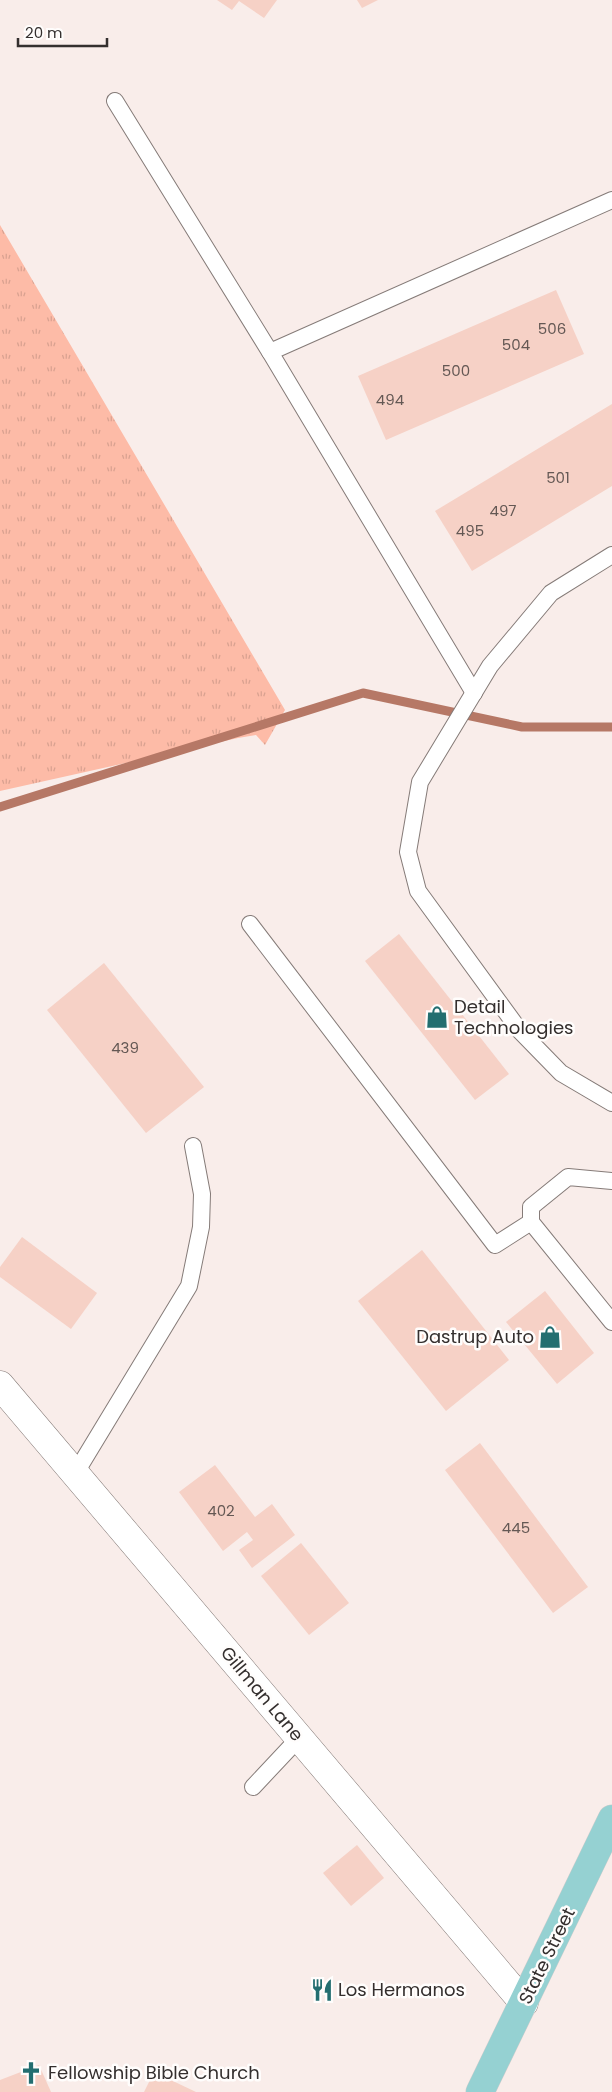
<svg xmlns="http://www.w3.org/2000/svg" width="612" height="2092" font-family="Poppins,sans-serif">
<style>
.grass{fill:url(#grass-tufts)}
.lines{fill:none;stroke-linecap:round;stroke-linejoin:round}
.stream{stroke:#b67866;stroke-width:9}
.building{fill:#f6d1c6}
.lane-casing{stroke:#857b78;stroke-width:18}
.street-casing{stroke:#857b78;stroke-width:29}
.primary-casing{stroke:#cecdcd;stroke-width:29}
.lane{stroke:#fff;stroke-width:16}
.street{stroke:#fff;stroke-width:28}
.primary{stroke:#95d1d2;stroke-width:28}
.labels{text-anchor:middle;stroke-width:5;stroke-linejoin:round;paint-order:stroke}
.number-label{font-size:15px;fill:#645854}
.poi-label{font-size:18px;fill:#342f2e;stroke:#fffdfc;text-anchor:start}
.street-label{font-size:18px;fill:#342f2e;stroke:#fffdfc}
</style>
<defs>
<pattern id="grass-tufts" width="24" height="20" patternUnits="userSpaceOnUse" patternTransform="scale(1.25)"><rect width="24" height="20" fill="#fdbba7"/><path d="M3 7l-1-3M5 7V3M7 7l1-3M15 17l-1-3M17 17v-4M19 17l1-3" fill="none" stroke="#d9a190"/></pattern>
</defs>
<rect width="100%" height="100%" fill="#f9edea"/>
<!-- grass -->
<polygon class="grass" points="0,225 285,710 265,745 256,735 238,738 0,791"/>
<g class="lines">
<!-- stream -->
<polyline class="stream" points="0,807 363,693 522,727 612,727"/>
</g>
<!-- building -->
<g class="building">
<polygon points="217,0 277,0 264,18 239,1 232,10"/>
<polygon points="357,0 378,0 362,8"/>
<polygon points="556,290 584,354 386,440 358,376"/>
<polygon points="612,404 612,486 472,571 435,511"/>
<polygon points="399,934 509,1074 475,1100 365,961"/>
<polygon points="104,963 204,1087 146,1133 47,1010"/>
<polygon points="22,1237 97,1293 71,1329 0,1277 0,1267"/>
<polygon points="422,1250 509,1360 446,1411 358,1301"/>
<polygon points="545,1291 594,1353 557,1384 506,1322"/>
<polygon points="480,1443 588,1587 553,1613 445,1470"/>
<polygon points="215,1465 255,1517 272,1504 295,1535 252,1568 239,1550 253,1540 247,1532 223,1551 179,1492"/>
<polygon points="301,1543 349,1603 309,1635 261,1576"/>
<polygon points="357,1845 384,1878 351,1906 323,1873"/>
<polygon points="39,2065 51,2092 0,2092 0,2080"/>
<polygon points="154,2072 196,2092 144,2092"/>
</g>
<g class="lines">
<defs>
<g id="lane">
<polyline points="115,101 270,352"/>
<polyline points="612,555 551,593 490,666 420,782 408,852 418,891 520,1031 561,1073 612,1103"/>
<polyline points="474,693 270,352 612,200"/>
<polyline points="250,924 495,1245 531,1222"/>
<polyline points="612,1181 568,1177 531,1207 531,1222 612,1322"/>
<polyline points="75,1474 189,1286 201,1227 202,1194 193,1146"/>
<polyline points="253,1787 299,1738"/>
</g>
<polyline id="street" points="0,1385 524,2003"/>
<polyline id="primary" points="480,2092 612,1819"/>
</defs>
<!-- lane casing -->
<use href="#lane" class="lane-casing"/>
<!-- street casing -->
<use href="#street" class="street-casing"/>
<!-- primary casing -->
<use href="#primary" class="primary-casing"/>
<!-- lane -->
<use href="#lane" class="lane"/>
<!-- street -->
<use href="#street" class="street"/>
<!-- primary -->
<use href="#primary" class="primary"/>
</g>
<!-- icons -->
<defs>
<symbol id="shop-bare" viewBox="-9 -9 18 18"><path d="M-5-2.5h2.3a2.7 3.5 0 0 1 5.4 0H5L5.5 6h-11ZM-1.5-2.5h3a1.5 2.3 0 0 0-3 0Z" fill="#236e70" stroke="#fffdfc" stroke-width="2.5" paint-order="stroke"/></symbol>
<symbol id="restaurant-bare" viewBox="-9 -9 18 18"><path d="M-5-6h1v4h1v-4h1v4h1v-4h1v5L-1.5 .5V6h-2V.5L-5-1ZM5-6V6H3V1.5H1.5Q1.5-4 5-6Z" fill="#236e70" stroke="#fffdfc" stroke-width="2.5" paint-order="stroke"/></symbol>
<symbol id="church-bare" viewBox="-9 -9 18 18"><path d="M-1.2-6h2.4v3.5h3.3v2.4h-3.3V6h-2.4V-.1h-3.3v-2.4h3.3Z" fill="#236e70" stroke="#fffdfc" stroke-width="2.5" paint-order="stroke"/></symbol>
</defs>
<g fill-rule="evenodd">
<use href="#shop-bare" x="421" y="1001" width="32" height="32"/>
<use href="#shop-bare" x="534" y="1321" width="32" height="32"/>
<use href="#restaurant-bare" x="306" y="1974" width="32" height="32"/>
<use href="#church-bare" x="15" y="2057" width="32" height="32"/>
</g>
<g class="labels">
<!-- number labels -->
<g class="number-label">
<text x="552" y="334">506</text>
<text x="516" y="350">504</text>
<text x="456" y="376">500</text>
<text x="390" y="405">494</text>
<text x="558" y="483">501</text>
<text x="503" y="516">497</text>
<text x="470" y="536">495</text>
<text x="125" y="1053">439</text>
<text x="221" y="1516">402</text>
<text x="516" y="1533">445</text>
</g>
<!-- poi labels -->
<g class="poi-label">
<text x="454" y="1013">Detail<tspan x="454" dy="21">Technologies</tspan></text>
<text x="534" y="1343" text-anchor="end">Dastrup Auto</text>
<text x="338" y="1996">Los Hermanos</text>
<text x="48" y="2079">Fellowship Bible Church</text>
</g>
<!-- street labels -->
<g class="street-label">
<text transform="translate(262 1694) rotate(50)" y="6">Gillman Lane</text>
<text transform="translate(547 1956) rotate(-64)" y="6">State Street</text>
</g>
</g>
<!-- scale -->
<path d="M18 38v8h89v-8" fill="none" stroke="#342f2e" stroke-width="2.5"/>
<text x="25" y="38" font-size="15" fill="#342f2e" stroke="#fffdfc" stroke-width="4" paint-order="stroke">20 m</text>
</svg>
